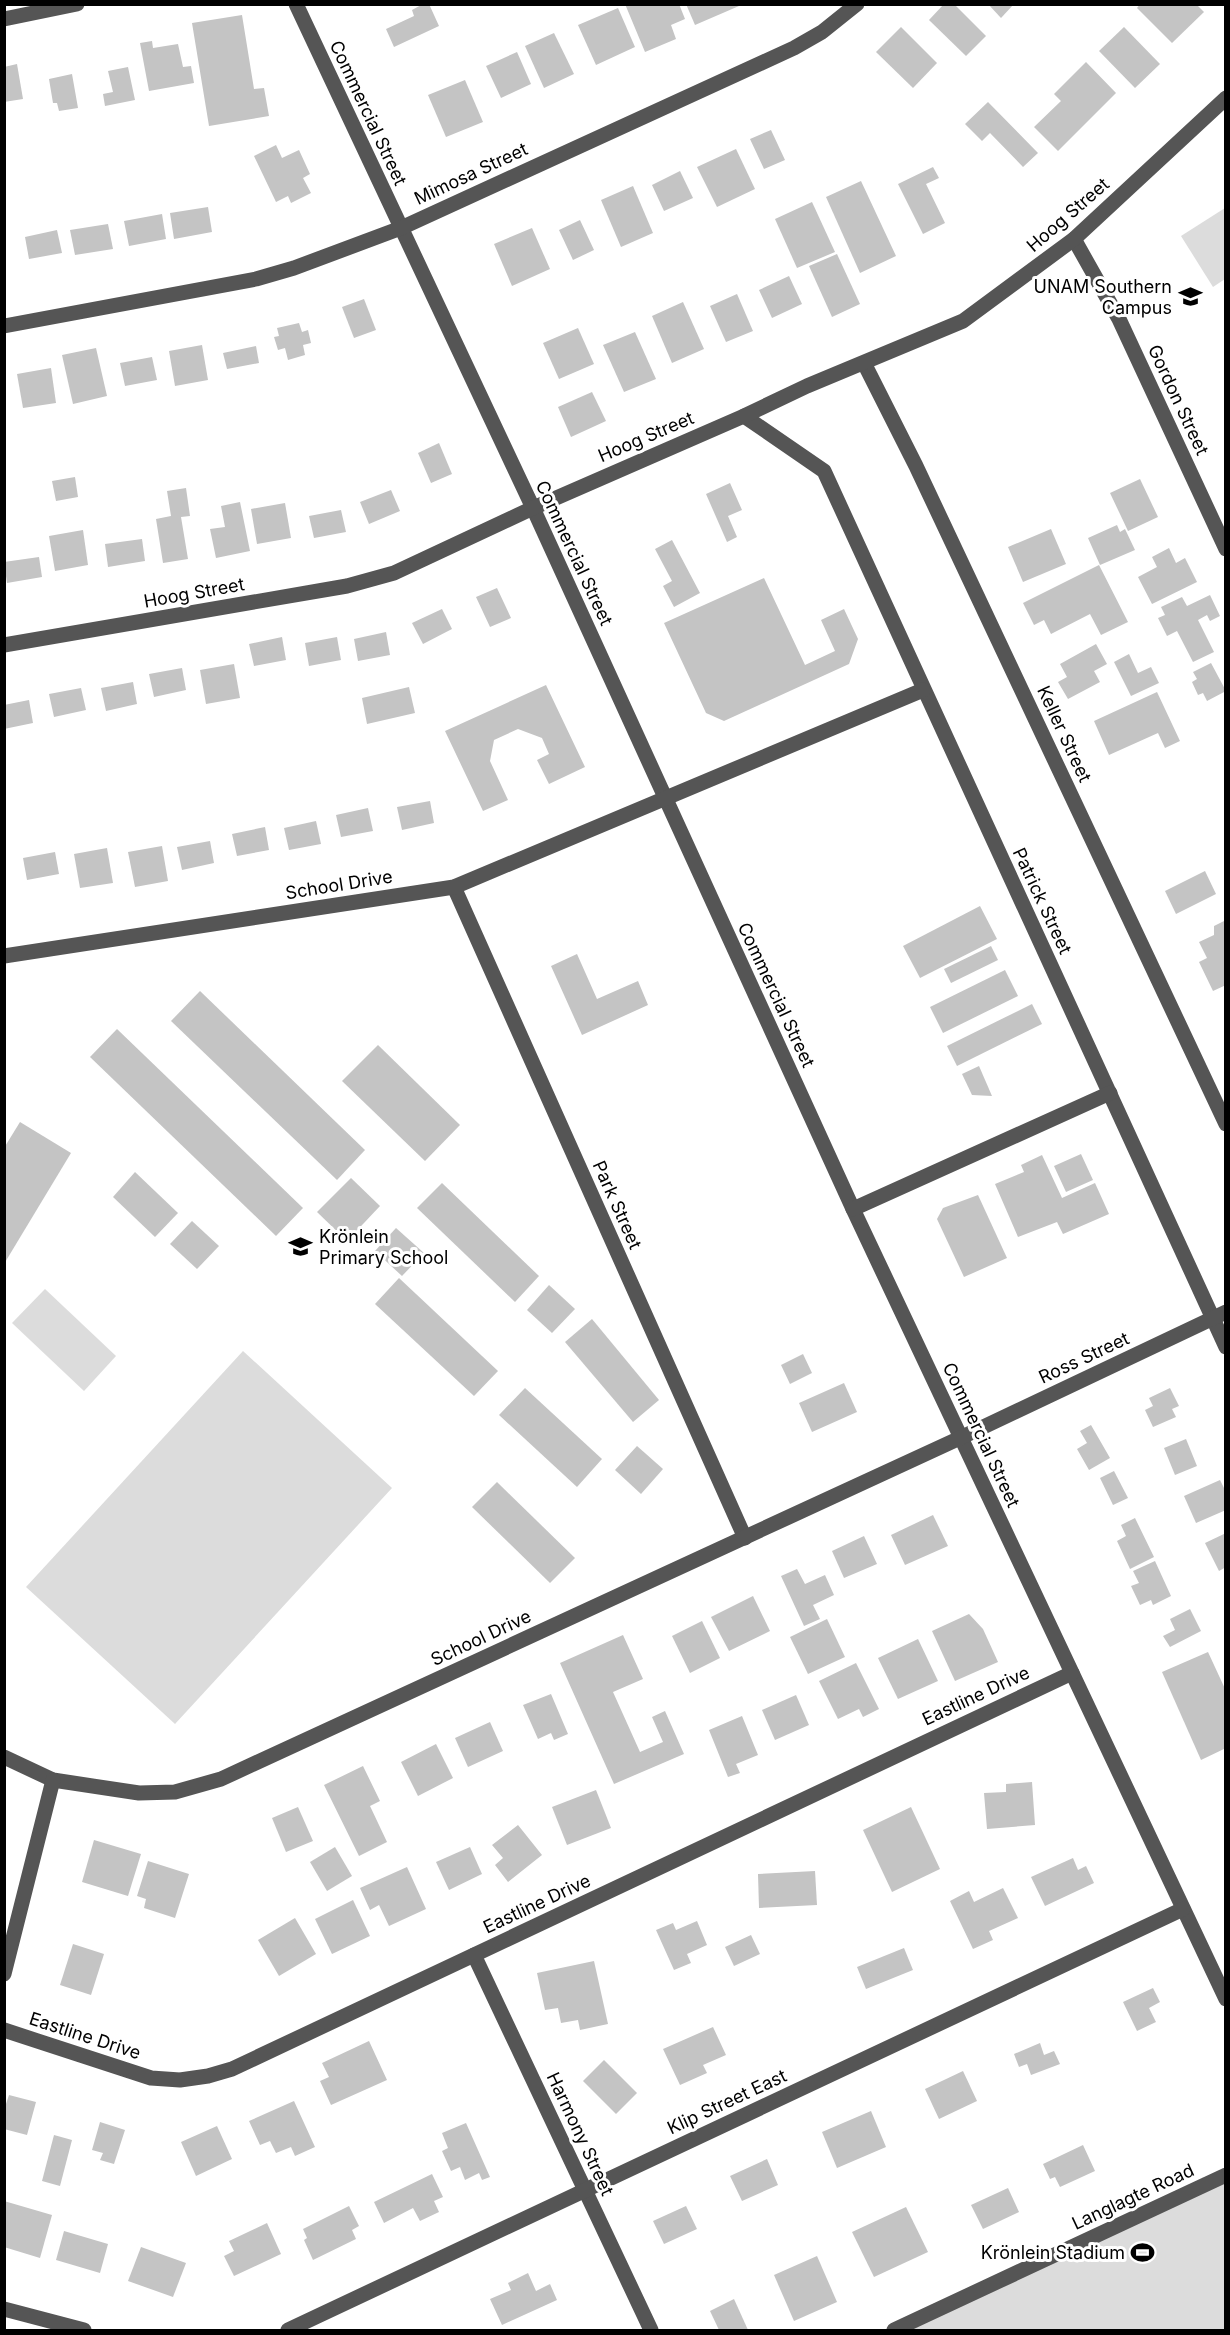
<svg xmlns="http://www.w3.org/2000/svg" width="1230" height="2335" font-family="Inter,sans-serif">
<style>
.green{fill:#dcdcdc}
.building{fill:#c4c4c4}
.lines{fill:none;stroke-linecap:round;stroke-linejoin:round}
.minor{stroke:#555;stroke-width:15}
.labels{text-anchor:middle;stroke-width:6;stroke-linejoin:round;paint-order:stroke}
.street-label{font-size:18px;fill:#000;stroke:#fff}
.poi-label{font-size:18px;fill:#000;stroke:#fff;text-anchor:end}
</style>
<rect width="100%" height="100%" fill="#fff"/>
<!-- green -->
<g class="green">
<polygon points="1225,208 1225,279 1213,287 1181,236"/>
<polygon points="45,1289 116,1356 84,1391 12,1323"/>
<polygon points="243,1351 392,1488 175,1724 26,1587"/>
<polygon points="1225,2175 1225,2330 895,2330"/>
</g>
<!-- building -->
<g class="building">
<polygon points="423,4 429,4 439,26 394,47 386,29 414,16 412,10"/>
<polygon points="625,4 679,4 685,19 671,25 676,39 645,52"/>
<polygon points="686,4 738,4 739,6 695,25"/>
<polygon points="944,4 954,4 986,36 966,56 929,20"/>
<polygon points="988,4 1014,4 1001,18"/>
<polygon points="1140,4 1196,4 1204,12 1172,43 1137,8"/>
<polygon points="618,8 635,47 596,65 578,25"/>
<polygon points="242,15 254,89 264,88 269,116 209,126 192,23"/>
<polygon points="901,27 937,63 913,88 876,52"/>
<polygon points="1124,27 1160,64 1135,88 1099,51"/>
<polygon points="554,33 574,74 544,88 525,46"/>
<polygon points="152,41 153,48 178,44 183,67 191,66 194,83 149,91 140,43"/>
<polygon points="517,52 531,84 501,98 486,66"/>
<polygon points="1086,62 1116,93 1058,151 1034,127 1061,101 1054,94"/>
<polygon points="17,64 23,99 4,102 4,67"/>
<polygon points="128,67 135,100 105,106 103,94 113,92 108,71"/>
<polygon points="72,74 78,108 59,111 57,103 53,103 49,79"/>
<polygon points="465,80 483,122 446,137 428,95"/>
<polygon points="988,102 1038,153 1023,167 990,133 982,141 965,124"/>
<polygon points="771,130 785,160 764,169 750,139"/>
<polygon points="276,145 282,158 299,150 310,174 303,178 311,193 291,203 288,196 276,202 254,156"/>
<polygon points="736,149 755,189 717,207 697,167"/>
<polygon points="933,167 939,178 926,184 945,223 923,234 898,184"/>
<polygon points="680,171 693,198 664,211 652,185"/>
<polygon points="861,181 896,256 860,273 826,197"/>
<polygon points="633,186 653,233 621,247 601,200"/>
<polygon points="812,202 835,252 797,268 775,219"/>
<polygon points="208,207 212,232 174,239 170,213"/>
<polygon points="162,214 166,239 129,246 124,221"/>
<polygon points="580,220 594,250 573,260 559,230"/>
<polygon points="108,224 113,249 75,255 70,230"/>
<polygon points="532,228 550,269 512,286 494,244"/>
<polygon points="57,230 62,253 29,259 25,237"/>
<polygon points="837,254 860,304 832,317 809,266"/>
<polygon points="789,276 802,304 772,318 759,290"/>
<polygon points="737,294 753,331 726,342 710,306"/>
<polygon points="364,299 376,330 354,338 342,307"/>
<polygon points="683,302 704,349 672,363 652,316"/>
<polygon points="299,323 302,332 308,330 311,343 303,345 305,355 288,360 285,348 278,350 274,337 279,336 277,328"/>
<polygon points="578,328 594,364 559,379 543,343"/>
<polygon points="635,332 656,379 624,392 603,345"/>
<polygon points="202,345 208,380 175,386 169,351"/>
<polygon points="256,346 259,363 227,369 223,353"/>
<polygon points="96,348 107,396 73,404 62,355"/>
<polygon points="152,357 157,380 125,386 120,363"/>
<polygon points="51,368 56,403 23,408 17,374"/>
<polygon points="592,392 606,421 571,437 558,407"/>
<polygon points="439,443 452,474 431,483 418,453"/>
<polygon points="75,477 78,497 56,501 52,481"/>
<polygon points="1140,479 1158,517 1128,531 1110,493"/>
<polygon points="730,483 742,510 728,516 737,537 727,542 706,494"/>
<polygon points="186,488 190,516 181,517 188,559 163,563 156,519 171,516 167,491"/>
<polygon points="391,490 400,511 369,524 360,502"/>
<polygon points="240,502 250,551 216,558 210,529 225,527 221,506"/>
<polygon points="285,503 291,538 257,544 251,509"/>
<polygon points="341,510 346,532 314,538 309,516"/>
<polygon points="1117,525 1120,532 1125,529 1135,550 1100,565 1088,538"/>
<polygon points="1051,529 1066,564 1023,582 1008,547"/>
<polygon points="83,530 88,565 55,571 49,536"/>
<polygon points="142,539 145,561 108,567 105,544"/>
<polygon points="672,540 700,593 674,607 663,586 672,581 655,549"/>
<polygon points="1169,548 1176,563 1185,558 1197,582 1152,604 1138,577 1157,567 1152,557"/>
<polygon points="39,557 42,577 7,583 4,562"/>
<polygon points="1099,565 1128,622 1101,635 1090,614 1051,634 1044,620 1034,625 1023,603"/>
<polygon points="764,578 805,665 835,651 821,620 844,609 858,639 849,664 724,721 706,713 664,623"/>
<polygon points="497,588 511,618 490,627 476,597"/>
<polygon points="1210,595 1220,616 1210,621 1207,615 1198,620 1214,652 1193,662 1177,631 1167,636 1158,618 1165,615 1161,607 1182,597 1187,606"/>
<polygon points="442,609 452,629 423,644 412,623"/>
<polygon points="386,632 390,655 358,661 354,639"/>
<polygon points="282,637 286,660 254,666 249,644"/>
<polygon points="337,637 341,660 309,666 305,643"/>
<polygon points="1096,644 1107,664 1094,671 1100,682 1068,699 1058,682 1067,677 1060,664"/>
<polygon points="1129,654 1138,673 1151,667 1159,683 1131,696 1114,662"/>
<polygon points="1211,663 1226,691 1207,701 1203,693 1198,695 1192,682 1197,679 1193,672"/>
<polygon points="234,664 240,698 206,704 200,670"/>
<polygon points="182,668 186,690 154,697 149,674"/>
<polygon points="133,682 137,704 106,711 101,688"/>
<polygon points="546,685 585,767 549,784 537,760 549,754 542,738 518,729 494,740 490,761 508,800 483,811 445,731"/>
<polygon points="409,687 415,713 367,724 362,698"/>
<polygon points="81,688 86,710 54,717 49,694"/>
<polygon points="1157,692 1180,741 1165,748 1158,733 1109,755 1094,721"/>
<polygon points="29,700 33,723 4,729 4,705"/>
<polygon points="430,801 434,823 402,830 397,807"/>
<polygon points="368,808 373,831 341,837 336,815"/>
<polygon points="316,821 321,844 289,850 284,828"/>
<polygon points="265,827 269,850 237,856 232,834"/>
<polygon points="210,841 214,863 182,870 177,847"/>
<polygon points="162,846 168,881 135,887 128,852"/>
<polygon points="107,848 113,883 80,888 74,854"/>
<polygon points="55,852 59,874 27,880 23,858"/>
<polygon points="1205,871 1216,894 1176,914 1165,891"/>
<polygon points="980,906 997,939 920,978 903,946"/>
<polygon points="1226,920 1226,985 1213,991 1199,962 1207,958 1199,942 1214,935 1214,926"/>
<polygon points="991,946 998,960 951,983 944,969"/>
<polygon points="577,954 597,999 638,981 648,1005 582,1035 551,966"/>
<polygon points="1005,970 1018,996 943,1033 930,1007"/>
<polygon points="200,991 365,1150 337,1180 171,1021"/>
<polygon points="1032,1004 1042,1024 957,1066 947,1046"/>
<polygon points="117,1029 303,1208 276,1236 90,1057"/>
<polygon points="378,1045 460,1125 425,1161 342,1081"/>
<polygon points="979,1066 992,1096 972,1095 962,1074"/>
<polygon points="20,1122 71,1153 4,1264 4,1148"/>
<polygon points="1081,1154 1093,1180 1066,1192 1054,1166"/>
<polygon points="1042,1155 1062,1198 1095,1183 1109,1214 1063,1234 1057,1222 1018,1237 995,1184 1024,1172 1021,1165"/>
<polygon points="135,1172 178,1213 155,1237 113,1197"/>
<polygon points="351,1178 380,1206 347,1241 317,1212"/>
<polygon points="442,1183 539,1276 515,1302 417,1208"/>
<polygon points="978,1195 1007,1258 964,1277 937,1219 943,1208"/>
<polygon points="192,1221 219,1246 197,1269 170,1244"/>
<polygon points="396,1228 424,1253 402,1276 375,1251"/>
<polygon points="399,1278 498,1371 474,1396 375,1304"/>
<polygon points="549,1285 575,1309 552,1333 527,1310"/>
<polygon points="592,1319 659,1400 633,1422 565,1342"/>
<polygon points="803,1354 812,1373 790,1384 781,1365"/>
<polygon points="844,1383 857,1412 812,1432 799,1403"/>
<polygon points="525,1388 602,1459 577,1487 499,1415"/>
<polygon points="1170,1388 1179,1406 1172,1409 1176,1417 1153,1427 1145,1410 1153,1406 1149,1398"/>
<polygon points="1091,1425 1110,1458 1089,1470 1077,1449 1087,1443 1080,1431"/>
<polygon points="1186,1439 1197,1466 1175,1475 1164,1448"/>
<polygon points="637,1446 663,1469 641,1494 615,1470"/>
<polygon points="1114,1471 1128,1498 1113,1505 1100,1478"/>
<polygon points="1220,1480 1226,1492 1226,1510 1196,1523 1184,1496"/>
<polygon points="497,1482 575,1558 550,1583 472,1507"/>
<polygon points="933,1515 948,1546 905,1565 891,1535"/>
<polygon points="1135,1518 1154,1557 1130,1569 1117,1541 1126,1536 1121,1525"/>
<polygon points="1226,1533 1226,1567 1219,1571 1205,1543"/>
<polygon points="864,1536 877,1564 844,1578 832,1551"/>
<polygon points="1155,1561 1171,1596 1153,1605 1151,1600 1140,1605 1131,1586 1139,1583 1133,1571"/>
<polygon points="797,1569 805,1584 825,1575 834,1595 813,1605 820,1619 804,1626 781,1576"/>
<polygon points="753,1596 770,1631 729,1651 711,1617"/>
<polygon points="1190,1609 1201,1631 1170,1647 1163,1636 1175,1630 1170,1619"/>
<polygon points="969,1614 983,1629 998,1662 955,1681 932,1631"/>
<polygon points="827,1619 845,1657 808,1674 790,1637"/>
<polygon points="702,1621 720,1658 690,1673 672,1636"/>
<polygon points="623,1635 643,1679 613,1692 640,1752 663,1742 652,1717 665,1711 684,1754 614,1784 560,1663"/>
<polygon points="918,1639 938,1681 898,1699 878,1658"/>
<polygon points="1208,1652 1226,1691 1226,1748 1201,1760 1162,1672"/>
<polygon points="856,1663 879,1709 863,1717 859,1709 838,1719 819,1681"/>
<polygon points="551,1694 568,1734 554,1740 551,1733 538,1739 523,1705"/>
<polygon points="796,1695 809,1725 775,1740 762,1710"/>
<polygon points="742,1716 758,1755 736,1764 740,1773 728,1777 709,1730"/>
<polygon points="490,1722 503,1751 468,1767 455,1738"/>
<polygon points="436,1744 453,1778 418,1796 401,1762"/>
<polygon points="363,1766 380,1801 370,1806 387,1842 359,1856 324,1785"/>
<polygon points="1032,1782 1035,1825 987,1829 984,1793 1006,1792 1006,1784"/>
<polygon points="596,1790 611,1828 567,1845 552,1807"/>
<polygon points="298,1807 313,1841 286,1852 272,1818"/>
<polygon points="911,1807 940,1869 892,1892 863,1830"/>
<polygon points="518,1825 542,1855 508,1882 495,1865 503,1858 492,1845"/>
<polygon points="94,1840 141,1854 128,1896 82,1882"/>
<polygon points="335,1847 352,1876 327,1891 310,1862"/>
<polygon points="470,1847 482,1874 449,1890 436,1862"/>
<polygon points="1073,1858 1078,1870 1086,1866 1094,1883 1045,1906 1031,1877"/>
<polygon points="148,1861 189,1874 175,1918 144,1908 146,1899 137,1896"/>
<polygon points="407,1867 426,1909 389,1926 379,1905 370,1910 360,1888"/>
<polygon points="815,1871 817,1905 759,1908 758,1874"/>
<polygon points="1003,1888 1018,1918 989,1931 993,1940 973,1949 950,1901 969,1891 974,1902"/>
<polygon points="353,1900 370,1936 332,1954 315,1919"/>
<polygon points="295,1918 316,1954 279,1976 258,1940"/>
<polygon points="697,1921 707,1945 687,1954 691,1963 674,1970 656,1930 673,1923 676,1930"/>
<polygon points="751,1935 760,1954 734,1966 725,1947"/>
<polygon points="73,1944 104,1954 91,1995 60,1985"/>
<polygon points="904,1948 913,1970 866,1989 857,1967"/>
<polygon points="594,1961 608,2024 580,2030 578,2020 561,2023 558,2008 545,2010 537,1973"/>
<polygon points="1153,1988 1160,2002 1149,2008 1156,2022 1137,2031 1123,2002"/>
<polygon points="713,2027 726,2055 703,2065 707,2073 680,2085 663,2049"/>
<polygon points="369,2041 387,2080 331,2105 320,2081 329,2077 322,2063"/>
<polygon points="1040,2043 1044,2055 1054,2051 1060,2064 1031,2075 1027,2064 1019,2067 1014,2054"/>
<polygon points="604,2060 637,2093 616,2114 583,2081"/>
<polygon points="963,2071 977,2101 939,2119 925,2089"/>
<polygon points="9,2095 36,2102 27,2135 4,2129 4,2110"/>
<polygon points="294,2101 315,2147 295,2156 291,2147 276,2153 270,2141 260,2145 249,2121"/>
<polygon points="871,2111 886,2147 837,2168 822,2132"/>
<polygon points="100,2122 125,2130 114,2164 100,2160 103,2153 92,2150"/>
<polygon points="466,2123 490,2177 482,2180 479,2173 465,2180 460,2167 451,2171 442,2151 448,2148 442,2133"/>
<polygon points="217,2126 232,2159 196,2176 181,2142"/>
<polygon points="54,2135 72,2140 60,2186 42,2181"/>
<polygon points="1083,2145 1095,2171 1060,2187 1055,2177 1050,2179 1043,2164"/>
<polygon points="767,2159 778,2185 742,2201 730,2176"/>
<polygon points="432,2174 443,2197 434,2201 439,2212 420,2221 413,2208 384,2223 374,2202"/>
<polygon points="1008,2188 1019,2212 983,2229 971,2205"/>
<polygon points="4,2201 52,2215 40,2258 4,2247"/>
<polygon points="349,2206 359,2226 352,2230 356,2239 313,2260 304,2240 307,2238 303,2229"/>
<polygon points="686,2206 697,2229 664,2244 653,2221"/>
<polygon points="906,2207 928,2252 874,2277 852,2232"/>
<polygon points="267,2223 281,2254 234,2276 224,2256 234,2251 229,2241"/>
<polygon points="64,2231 108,2244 100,2273 56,2260"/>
<polygon points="141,2247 186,2263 173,2297 128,2281"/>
<polygon points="817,2256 837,2302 794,2321 774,2275"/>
<polygon points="528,2273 536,2291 550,2284 557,2300 502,2325 490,2299 511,2290 508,2283"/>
<polygon points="734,2299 748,2330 719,2330 710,2311"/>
</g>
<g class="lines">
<!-- minor -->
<g class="minor">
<polyline points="296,4 533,508 853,1209 1226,1999"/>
<polyline points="4,19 77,4"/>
<polyline points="1074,239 1119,319 1226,549"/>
<polyline points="4,326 256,279 294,268 401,228 794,48 822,32 857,4"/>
<polyline points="864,363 916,466 1226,1124"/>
<polyline points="744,416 824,471 1226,1347"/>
<polyline points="4,645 347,586 394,573 533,508 744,416 807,386 963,321 1074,239 1226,98"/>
<polyline points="454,887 745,1538"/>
<polyline points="4,956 454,887 923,690"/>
<polyline points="853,1209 1110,1093"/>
<polyline points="4,1757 53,1780 139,1793 175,1792 221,1779 960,1438 1226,1312"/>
<polyline points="474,1955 651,2330"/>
<polyline points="4,1974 53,1780"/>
<polyline points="4,2030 151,2078 180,2080 208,2076 232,2069 1072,1673"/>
<polyline points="4,2309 84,2330"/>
<polyline points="288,2330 1183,1909"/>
<polyline points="894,2330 1226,2175"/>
</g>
</g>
<!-- icons -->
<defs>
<symbol id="university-bare" viewBox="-9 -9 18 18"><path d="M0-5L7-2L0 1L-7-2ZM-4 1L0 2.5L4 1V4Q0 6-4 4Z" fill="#000" stroke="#fff" stroke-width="2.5" paint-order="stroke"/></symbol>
<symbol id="school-bare" viewBox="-9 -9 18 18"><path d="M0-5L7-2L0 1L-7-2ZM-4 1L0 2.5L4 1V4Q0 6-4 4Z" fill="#000" stroke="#fff" stroke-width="2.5" paint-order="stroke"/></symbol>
<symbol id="stadium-bare" viewBox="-9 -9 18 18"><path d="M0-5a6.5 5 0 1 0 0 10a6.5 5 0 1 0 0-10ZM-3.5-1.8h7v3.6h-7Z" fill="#000" stroke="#fff" stroke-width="2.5" paint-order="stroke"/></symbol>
</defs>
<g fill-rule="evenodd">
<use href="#university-bare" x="1174" y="280" width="33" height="33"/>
<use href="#school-bare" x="284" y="1230" width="33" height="33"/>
<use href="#stadium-bare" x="1126" y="2236" width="33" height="33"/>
</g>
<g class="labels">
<!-- street labels -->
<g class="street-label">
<text transform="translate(368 113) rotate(65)" y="6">Commercial Street</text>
<text transform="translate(471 174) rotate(-25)" y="6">Mimosa Street</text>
<text transform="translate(1068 215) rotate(-41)" y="6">Hoog Street</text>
<text transform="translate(1178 400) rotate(65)" y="6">Gordon Street</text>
<text transform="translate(646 437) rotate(-23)" y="6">Hoog Street</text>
<text transform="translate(574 553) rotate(65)" y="6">Commercial Street</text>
<text transform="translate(194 593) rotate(-10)" y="6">Hoog Street</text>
<text transform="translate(1064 734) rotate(65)" y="6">Keller Street</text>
<text transform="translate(339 885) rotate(-9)" y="6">School Drive</text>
<text transform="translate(1042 901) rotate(65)" y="6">Patrick Street</text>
<text transform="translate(776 995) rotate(65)" y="6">Commercial Street</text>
<text transform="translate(617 1205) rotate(66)" y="6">Park Street</text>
<text transform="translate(1084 1358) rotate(-25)" y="6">Ross Street</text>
<text transform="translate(981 1435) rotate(65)" y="6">Commercial Street</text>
<text transform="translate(481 1638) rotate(-25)" y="6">School Drive</text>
<text transform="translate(976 1696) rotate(-25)" y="6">Eastline Drive</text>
<text transform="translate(537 1904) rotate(-25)" y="6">Eastline Drive</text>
<text transform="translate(85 2036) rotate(18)" y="6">Eastline Drive</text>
<text transform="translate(727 2102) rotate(-25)" y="6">Klip Street East</text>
<text transform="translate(580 2134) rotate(65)" y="6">Harmony Street</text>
<text transform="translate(1133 2197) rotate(-25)" y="6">Langlagte Road</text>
</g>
<!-- poi labels -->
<g class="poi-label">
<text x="1172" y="293">UNAM Southern<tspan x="1172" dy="21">Campus</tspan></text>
<text x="319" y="1243" text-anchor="start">Krönlein<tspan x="319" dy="21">Primary School</tspan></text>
<text x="1125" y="2259">Krönlein Stadium</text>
</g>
</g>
<!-- border -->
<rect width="1230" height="2335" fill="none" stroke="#000000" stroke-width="12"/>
</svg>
